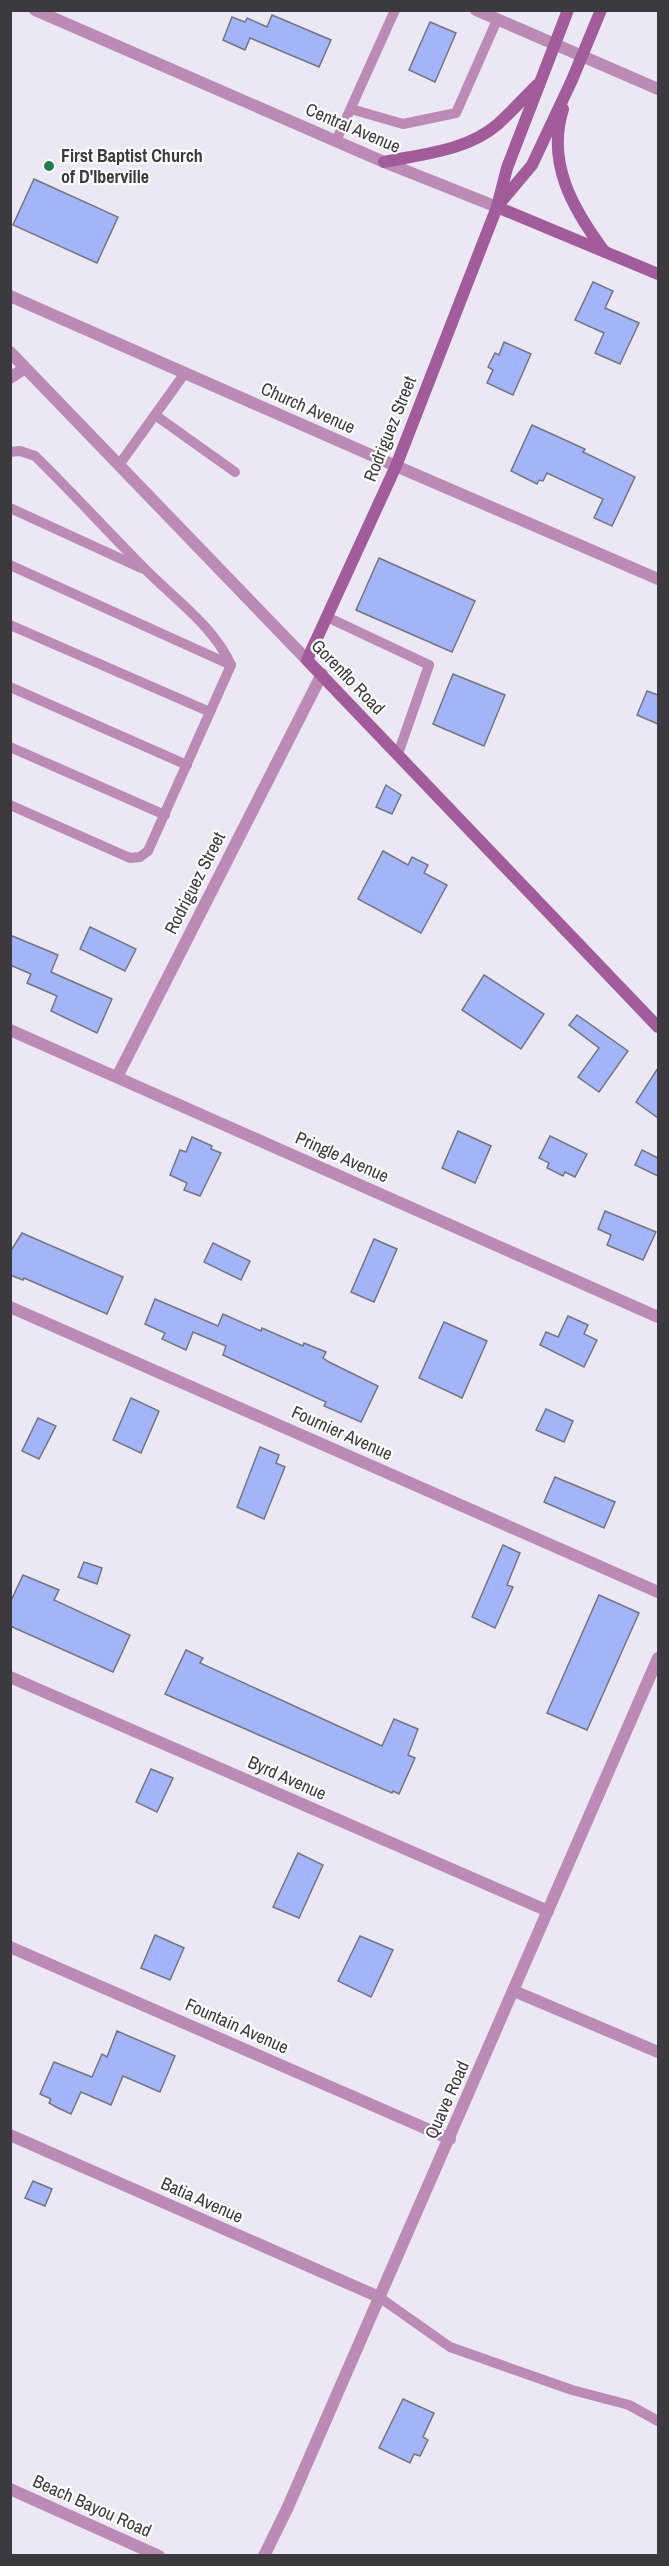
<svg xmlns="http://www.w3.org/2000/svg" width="669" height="2566" font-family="'Archivo Narrow',sans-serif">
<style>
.building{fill:#a3b4f8;stroke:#737682;stroke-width:1.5}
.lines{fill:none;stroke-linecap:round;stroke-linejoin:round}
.service{stroke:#bc8bb5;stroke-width:10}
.minor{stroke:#bc8bb5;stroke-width:12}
.tertiary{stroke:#bc8bb5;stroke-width:12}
.secondary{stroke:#a25b9b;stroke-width:12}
.poi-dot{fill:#247c51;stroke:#fff;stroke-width:2}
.labels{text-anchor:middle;stroke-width:4.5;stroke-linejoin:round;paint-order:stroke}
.street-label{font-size:18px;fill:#3c3a3f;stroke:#fff}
.poi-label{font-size:18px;font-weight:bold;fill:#3c3a3f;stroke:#fff;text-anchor:start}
</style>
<rect width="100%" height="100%" fill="#ebe7f4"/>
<!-- building -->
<g class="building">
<polygon points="272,15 331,40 319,67 250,38 245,50 223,40 232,17 245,22 247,18 267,27"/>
<polygon points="430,22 456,33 435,82 409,70"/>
<polygon points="34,179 118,217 97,263 13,225"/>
<polygon points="593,282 613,291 605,308 639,323 620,364 595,353 604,333 575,320"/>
<polygon points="504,342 531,354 513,395 487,383 493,370 488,367 495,353 499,355"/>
<polygon points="532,425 585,449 583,452 635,477 612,526 594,518 603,499 547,473 543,481 539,480 537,484 511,471"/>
<polygon points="379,558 475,601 452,652 356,610"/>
<polygon points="453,674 505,695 484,746 433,724"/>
<polygon points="647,691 658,695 658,724 637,715"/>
<polygon points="386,785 401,795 392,814 376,807"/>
<polygon points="383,851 408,865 412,857 428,865 424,873 447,885 421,933 358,899"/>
<polygon points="90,927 136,949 125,971 80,949"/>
<polygon points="10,935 58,955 51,972 112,999 97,1033 51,1011 57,996 27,983 31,974 10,965"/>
<polygon points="484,975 544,1014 521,1049 462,1010"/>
<polygon points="577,1015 628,1051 599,1092 578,1077 599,1048 569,1025"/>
<polygon points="658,1068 658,1118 636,1102"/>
<polygon points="458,1131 491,1146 475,1183 442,1168"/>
<polygon points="550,1136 587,1154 575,1177 565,1172 563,1176 547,1168 549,1163 539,1158"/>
<polygon points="192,1137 212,1146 211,1149 221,1153 200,1196 184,1190 187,1183 170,1175 180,1150 186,1152"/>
<polygon points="642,1150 658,1158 658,1176 635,1165"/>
<polygon points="605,1211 656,1232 643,1260 607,1245 611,1235 598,1229"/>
<polygon points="22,1233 123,1277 107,1314 24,1278 23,1280 10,1275 10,1252"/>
<polygon points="374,1239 397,1249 374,1302 351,1292"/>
<polygon points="213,1243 250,1261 241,1280 204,1262"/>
<polygon points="155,1299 218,1326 223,1314 261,1331 262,1328 303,1346 304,1343 326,1352 323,1358 329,1362 378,1386 361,1422 324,1406 326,1402 223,1355 226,1346 193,1332 186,1350 162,1339 165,1333 145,1324"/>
<polygon points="568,1316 588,1325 584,1334 597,1340 584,1367 540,1345 546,1332 558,1337"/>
<polygon points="444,1322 487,1341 462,1398 419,1378"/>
<polygon points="131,1398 159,1411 141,1453 113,1440"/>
<polygon points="546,1409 573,1421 564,1442 536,1430"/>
<polygon points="38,1418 56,1426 39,1459 22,1451"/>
<polygon points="260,1447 279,1455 276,1463 285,1467 264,1519 237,1507"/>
<polygon points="555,1477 615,1502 604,1528 544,1502"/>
<polygon points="503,1545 520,1553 507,1585 513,1587 495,1628 472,1617"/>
<polygon points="84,1562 102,1568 97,1584 78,1577"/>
<polygon points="23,1575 59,1590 54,1600 130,1635 113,1672 10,1626 10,1603"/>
<polygon points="599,1595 639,1613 587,1730 547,1713"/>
<polygon points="186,1650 203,1658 200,1663 382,1746 394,1719 418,1729 408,1755 415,1758 399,1794 393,1791 392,1793 165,1694"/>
<polygon points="151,1769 173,1778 157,1812 136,1802"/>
<polygon points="298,1853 323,1865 299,1918 273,1907"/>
<polygon points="155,1935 184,1948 170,1980 141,1968"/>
<polygon points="360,1936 393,1950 371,1997 338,1981"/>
<polygon points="117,2031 175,2056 160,2092 123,2076 111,2105 81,2092 71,2114 56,2107 49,2103 51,2099 40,2094 54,2062 92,2077 102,2054 107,2057"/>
<polygon points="33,2181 52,2189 45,2206 25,2198"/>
<polygon points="403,2399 434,2413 423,2437 428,2440 420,2456 414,2454 410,2463 379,2448"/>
</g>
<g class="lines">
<!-- service -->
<g class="service">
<polyline points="351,109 403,124 456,113 497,20"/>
<polyline points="336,141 395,10"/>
<polyline points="155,415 235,472"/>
<path d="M 10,452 L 20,451 L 35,456 C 73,493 109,533 147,571 C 176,600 214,627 231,665"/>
<polyline points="119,465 185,373"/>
<polyline points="10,508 141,568"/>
<polyline points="10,565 231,665 148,851 140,857 130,858 10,805"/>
<polyline points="327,617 429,665 398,754"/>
<polyline points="10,625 210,712"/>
<polyline points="10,687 187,765"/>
<polyline points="10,747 165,815"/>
<polyline points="379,2297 450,2347 572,2390 629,2405 658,2421"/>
</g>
<!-- minor -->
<g class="minor">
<polyline points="476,10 658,89"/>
<polyline points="10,296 396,466 658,579"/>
<polyline points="10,378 25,368"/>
<polyline points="10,1030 658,1317"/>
<polyline points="117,1077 322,674"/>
<polyline points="10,1307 658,1592"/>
<polyline points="10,1677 548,1911"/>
<polyline points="10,1947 450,2139"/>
<polyline points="514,1991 658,2052"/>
<polyline points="10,2135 379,2297"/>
<polyline points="10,2489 159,2556"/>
<polyline points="264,2556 287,2509"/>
</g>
<!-- tertiary -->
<g class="tertiary">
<polyline points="35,10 384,162 497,207"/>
<polyline points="10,352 307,660"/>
<polyline points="287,2509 658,1658"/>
</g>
<!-- secondary -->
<g class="secondary">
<polyline points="568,10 507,168 497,207 396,466 307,660 658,1027"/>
<path d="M 563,109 C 546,163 573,209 604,251"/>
<path d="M 384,162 C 422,154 467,151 498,124 C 511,112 524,98 537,85"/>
<polyline points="500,203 532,165 572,80 601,10"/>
<polyline points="497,207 658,274"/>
</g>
</g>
<!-- markers -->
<circle class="poi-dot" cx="49" cy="166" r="6"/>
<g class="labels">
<!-- street labels -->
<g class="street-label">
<text transform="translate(353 128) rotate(23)" y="6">Central Avenue</text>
<text transform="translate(308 408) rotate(24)" y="6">Church Avenue</text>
<text transform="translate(390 429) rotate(-68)" y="6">Rodriguez Street</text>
<text transform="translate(348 677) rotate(46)" y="6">Gorenflo Road</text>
<text transform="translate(195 883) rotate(-63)" y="6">Rodriguez Street</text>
<text transform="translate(342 1157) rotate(24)" y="6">Pringle Avenue</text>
<text transform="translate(342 1433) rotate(24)" y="6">Fournier Avenue</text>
<text transform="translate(287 1778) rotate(24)" y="6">Byrd Avenue</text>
<text transform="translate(237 2026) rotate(24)" y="6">Fountain Avenue</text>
<text transform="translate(447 2100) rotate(-66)" y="6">Quave Road</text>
<text transform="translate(202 2200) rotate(24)" y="6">Batia Avenue</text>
<text transform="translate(92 2506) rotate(24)" y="6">Beach Bayou Road</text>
</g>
<!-- poi labels -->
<g class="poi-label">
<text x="61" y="162">First Baptist Church<tspan x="61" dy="21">of D'Iberville</tspan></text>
</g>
</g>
<!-- border -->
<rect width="669" height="2566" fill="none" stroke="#3c3a3f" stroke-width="24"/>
</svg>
